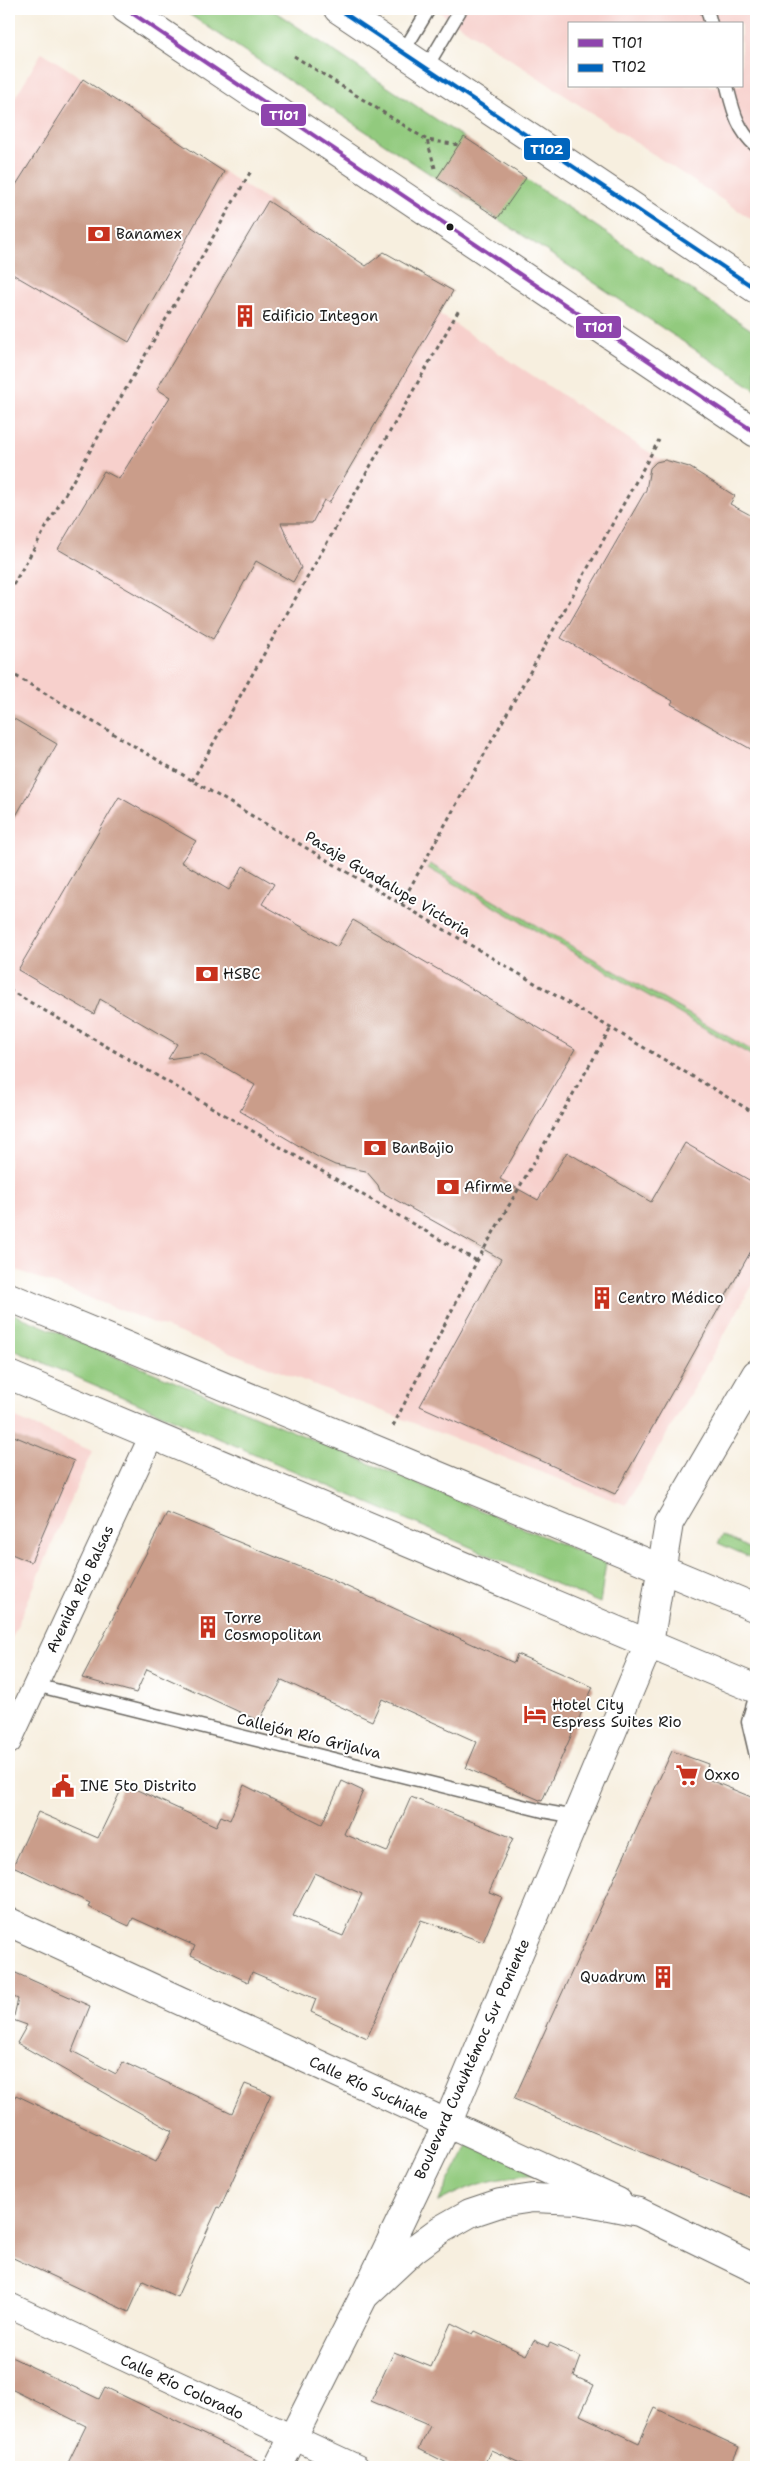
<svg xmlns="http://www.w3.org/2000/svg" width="765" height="2476" font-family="'Shantell Sans',sans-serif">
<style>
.built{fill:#f7d0cc;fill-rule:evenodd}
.green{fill:#92ca7e;stroke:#57734d}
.building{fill:#ca9d8a;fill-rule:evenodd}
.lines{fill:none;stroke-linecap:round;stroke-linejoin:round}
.lane-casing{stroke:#696660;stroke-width:15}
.street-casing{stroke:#696660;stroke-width:26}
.secondary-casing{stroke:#696660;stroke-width:30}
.primary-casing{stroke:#696660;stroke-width:30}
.path{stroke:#696660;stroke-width:3;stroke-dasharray:4 4;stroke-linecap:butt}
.lane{stroke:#fff;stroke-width:12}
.street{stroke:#fff;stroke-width:24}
.secondary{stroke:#fff;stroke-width:28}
.primary{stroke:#fff;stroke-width:28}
.bus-1-casing{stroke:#fff;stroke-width:8}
.bus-2-casing{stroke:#fff;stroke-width:8}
.bus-1{stroke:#8e44ad;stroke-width:4}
.bus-2{stroke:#0065bd;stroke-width:4}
.bus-dot{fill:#1c1c1c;stroke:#fff;stroke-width:2}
.labels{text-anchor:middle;stroke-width:4;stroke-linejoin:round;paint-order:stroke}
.poi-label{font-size:15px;fill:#1c1c1c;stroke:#fff;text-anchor:start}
.street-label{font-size:15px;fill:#1c1c1c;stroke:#fff}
.line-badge{stroke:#fff;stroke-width:2}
.badge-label{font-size:14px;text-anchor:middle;font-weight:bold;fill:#fff}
</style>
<rect width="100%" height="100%" fill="#fff"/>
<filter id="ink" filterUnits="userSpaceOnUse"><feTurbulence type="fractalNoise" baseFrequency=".02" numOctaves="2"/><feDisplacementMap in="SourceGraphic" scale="10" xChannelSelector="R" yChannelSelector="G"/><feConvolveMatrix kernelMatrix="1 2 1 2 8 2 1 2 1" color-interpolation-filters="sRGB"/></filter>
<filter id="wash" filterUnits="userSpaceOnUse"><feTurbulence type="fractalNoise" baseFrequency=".0096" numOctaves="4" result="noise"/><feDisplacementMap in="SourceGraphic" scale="20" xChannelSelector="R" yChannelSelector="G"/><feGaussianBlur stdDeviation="1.12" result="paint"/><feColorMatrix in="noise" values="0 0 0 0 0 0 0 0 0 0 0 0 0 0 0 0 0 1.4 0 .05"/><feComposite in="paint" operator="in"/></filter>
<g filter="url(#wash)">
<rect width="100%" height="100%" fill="#f7efdf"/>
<!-- built -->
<g class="built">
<path d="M 435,9 L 756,9 L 756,222 L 701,186 ZM 569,24 L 741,24 L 741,86 L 569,86 Z"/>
<polygon points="42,52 644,449 756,518 756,1279 626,1505 9,1267 9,108"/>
<polygon points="9,1415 92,1451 9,1645"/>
</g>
<!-- green -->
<g class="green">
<polygon points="181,9 271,9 756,333 756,390"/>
<polygon points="430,864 756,1053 756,1058 428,868"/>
<polygon points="9,1312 606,1563 600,1603 9,1348"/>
<polygon points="723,1535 756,1552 756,1560 718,1543"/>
<path d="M 470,2142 L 539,2174 C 500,2177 473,2183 438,2202 Z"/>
</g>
<g id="blocks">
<!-- building -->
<g class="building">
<polygon points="83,79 224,172 129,342 9,272 9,196"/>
<polygon points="464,137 526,178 498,218 437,178"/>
<polygon points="268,201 366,266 384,252 453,291 329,503 324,500 312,523 281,523 301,568 293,582 256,561 213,639 58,549 104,471 119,479 170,397 157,389"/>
<polygon points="665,460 689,467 735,496 730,504 756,518 756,752 671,704 673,701 561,638 646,490 650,468 656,462"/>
<polygon points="9,716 57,744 9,828"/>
<polygon points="119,797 196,841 181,862 229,890 243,866 274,884 262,904 337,947 353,920 575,1049 500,1179 538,1200 567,1152 651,1202 685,1143 756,1184 756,1242 615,1494 420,1406 501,1259 380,1191 378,1185 366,1171 335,1165 318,1157 240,1111 255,1085 202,1054 168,1059 177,1044 100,999 94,1014 18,970"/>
<polygon points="9,1434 74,1461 31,1562 9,1553"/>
<polygon points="167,1513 330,1579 514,1663 517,1654 593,1687 542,1801 466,1768 477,1742 382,1699 372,1721 282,1680 259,1721 147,1669 136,1693 82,1678"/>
<polygon points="672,1751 708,1764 705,1778 756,1799 756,2200 514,2099"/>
<path d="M 342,1781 L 363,1791 L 344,1834 L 387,1852 L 411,1797 L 513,1838 L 489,1892 L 502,1897 L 483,1942 L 421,1920 L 367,2038 L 311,2012 L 316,1999 L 252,1972 L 248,1982 L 191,1955 L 195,1946 L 133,1918 L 129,1926 L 88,1907 L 90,1903 L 13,1866 L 38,1812 L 98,1838 L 124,1784 L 216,1826 L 221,1816 L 230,1820 L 244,1785 L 322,1824 ZM 315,1873 L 362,1894 L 343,1936 L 293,1916 Z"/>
<polygon points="9,1970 90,2006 72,2051 116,2074 123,2062 232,2113 245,2084 271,2094 220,2208 218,2207 177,2297 143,2281 129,2312 9,2256 9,2108 16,2095 156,2162 172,2131 17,2043 27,2025 13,2020 18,1999 9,1995"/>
<polygon points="451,2323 473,2334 475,2331 526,2355 534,2340 548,2347 550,2343 581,2357 574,2376 594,2385 580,2415 639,2443 655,2408 739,2447 730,2467 529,2467 491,2450 483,2467 455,2467 419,2449 430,2426 371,2401 394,2352 431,2367"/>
<polygon points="9,2356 99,2399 105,2387 263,2463 262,2467 66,2467 86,2426 9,2388"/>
</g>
</g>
</g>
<g filter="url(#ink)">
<use href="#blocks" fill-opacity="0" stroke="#696660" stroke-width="1"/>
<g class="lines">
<defs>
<g id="lane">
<polyline points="707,9 711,24"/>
<polyline points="403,52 429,9"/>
<polyline points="426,68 461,9"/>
<path d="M 727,86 C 733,109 737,130 756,146"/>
<polyline points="35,1685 543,1811 576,1817"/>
<polyline points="756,1694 748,1722 756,1756"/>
</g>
<g id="street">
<polyline points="9,1742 152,1435"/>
<polyline points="9,2305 357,2467"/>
</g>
<g id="secondary">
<polyline points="9,1297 756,1608"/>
<polyline points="9,1375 756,1689"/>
<polyline points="9,1922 618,2202"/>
<polyline points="365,2295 447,2124 649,1644 669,1523 756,1374"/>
</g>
<g id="primary">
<polyline points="126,9 756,433"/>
<polyline points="338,9 756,289"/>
<polyline points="278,2467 364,2296 413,2250 440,2230 470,2213 500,2203 533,2198 578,2200 639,2212 756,2269"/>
</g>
</defs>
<!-- lane casing -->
<use href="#lane" class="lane-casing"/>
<!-- street casing -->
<use href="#street" class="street-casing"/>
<!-- secondary casing -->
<use href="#secondary" class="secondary-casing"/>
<!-- primary casing -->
<use href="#primary" class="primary-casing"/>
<!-- path -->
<g class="path">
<polyline points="294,56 427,140"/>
<polyline points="435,168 427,140 459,145"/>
<polyline points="9,592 251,171"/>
<polyline points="9,672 756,1114"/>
<polyline points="192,781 460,308"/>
<polyline points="401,904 659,440"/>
<polyline points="9,990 477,1261"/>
<polyline points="393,1426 477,1261 611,1028"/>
</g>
<!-- lane -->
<use href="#lane" class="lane"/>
<!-- street -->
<use href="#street" class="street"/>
<!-- secondary -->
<use href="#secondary" class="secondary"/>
<!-- primary -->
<use href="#primary" class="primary"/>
<defs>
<polyline id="bus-1" points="126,9 756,433"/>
<polyline id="bus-2" points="338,9 756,289"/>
</defs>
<!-- bus-1 casing -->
<use href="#bus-1" class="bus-1-casing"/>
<!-- bus-2 casing -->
<use href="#bus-2" class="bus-2-casing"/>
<!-- bus-1 -->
<use href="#bus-1" class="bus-1"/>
<!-- bus-2 -->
<use href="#bus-2" class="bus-2"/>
</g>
</g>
<!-- icons -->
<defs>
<symbol id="bank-bare" viewBox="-9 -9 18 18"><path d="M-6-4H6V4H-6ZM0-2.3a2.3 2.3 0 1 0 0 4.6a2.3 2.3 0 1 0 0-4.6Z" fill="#c8321e" stroke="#fff" stroke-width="2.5" paint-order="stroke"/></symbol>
<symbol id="building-bare" viewBox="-9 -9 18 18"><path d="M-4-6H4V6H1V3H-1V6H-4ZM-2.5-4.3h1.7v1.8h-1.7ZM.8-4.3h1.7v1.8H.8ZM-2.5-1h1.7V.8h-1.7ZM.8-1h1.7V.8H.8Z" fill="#c8321e" stroke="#fff" stroke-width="2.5" paint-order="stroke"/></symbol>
<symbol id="hotel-bare" viewBox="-9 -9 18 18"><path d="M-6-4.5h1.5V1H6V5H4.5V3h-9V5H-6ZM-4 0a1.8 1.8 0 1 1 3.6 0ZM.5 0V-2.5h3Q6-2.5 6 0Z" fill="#c8321e" stroke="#fff" stroke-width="2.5" paint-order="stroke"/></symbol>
<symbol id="supermarket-bare" viewBox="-9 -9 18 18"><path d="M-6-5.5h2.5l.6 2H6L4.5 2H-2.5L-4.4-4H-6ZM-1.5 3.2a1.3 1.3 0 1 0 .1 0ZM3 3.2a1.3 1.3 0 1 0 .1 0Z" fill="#c8321e" stroke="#fff" stroke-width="2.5" paint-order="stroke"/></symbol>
<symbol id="civic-bare" viewBox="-9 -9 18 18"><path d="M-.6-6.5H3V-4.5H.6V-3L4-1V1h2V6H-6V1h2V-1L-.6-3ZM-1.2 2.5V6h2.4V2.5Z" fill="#c8321e" stroke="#fff" stroke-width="2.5" paint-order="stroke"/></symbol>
</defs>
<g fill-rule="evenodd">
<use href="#bank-bare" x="83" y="218" width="32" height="32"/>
<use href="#building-bare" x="229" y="300" width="32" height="32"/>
<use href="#bank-bare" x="191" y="958" width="32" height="32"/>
<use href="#bank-bare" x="359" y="1132" width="32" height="32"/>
<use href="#bank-bare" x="432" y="1171" width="32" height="32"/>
<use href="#building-bare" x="586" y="1282" width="32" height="32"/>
<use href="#building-bare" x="192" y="1611" width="32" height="32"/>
<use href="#hotel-bare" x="519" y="1698" width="32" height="32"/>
<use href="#supermarket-bare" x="671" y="1759" width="32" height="32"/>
<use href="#civic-bare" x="47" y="1770" width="32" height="32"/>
<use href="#building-bare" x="647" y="1961" width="32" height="32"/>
</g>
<!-- markers -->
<circle class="bus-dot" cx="450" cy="227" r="4.5"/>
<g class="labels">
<!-- poi labels -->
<g class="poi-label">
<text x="116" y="239">Banamex</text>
<text x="262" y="321">Edificio Integon</text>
<text x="223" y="979">HSBC</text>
<text x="392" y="1153">BanBajio</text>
<text x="464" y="1192">Afirme</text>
<text x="618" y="1303">Centro Médico</text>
<text x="224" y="1623">Torre<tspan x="224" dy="17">Cosmopolitan</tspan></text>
<text x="552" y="1710">Hotel City<tspan x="552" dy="17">Espress Suites Rio</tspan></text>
<text x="704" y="1780">Oxxo</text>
<text x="80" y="1791">INE 5to Distrito</text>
<text x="646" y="1982" text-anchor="end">Quadrum</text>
</g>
<!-- street labels -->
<g class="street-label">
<text transform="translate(388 884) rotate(31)" y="5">Pasaje Guadalupe Victoria</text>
<text transform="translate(80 1589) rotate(-65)" y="5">Avenida Río Balsas</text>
<text transform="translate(309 1736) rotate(14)" y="5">Callejón Río Grijalva</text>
<text transform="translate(472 2059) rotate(-66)" y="5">Boulevard Cuauhtémoc Sur Poniente</text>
<text transform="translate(369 2088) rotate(25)" y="5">Calle Río Suchiate</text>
<text transform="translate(182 2387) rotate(25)" y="5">Calle Río Colorado</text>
</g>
</g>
<g class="line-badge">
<rect x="260" y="103" width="47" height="24" rx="5" fill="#8e44ad"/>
<rect x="523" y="137" width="48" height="24" rx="5" fill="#0065bd"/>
<rect x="575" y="315" width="47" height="24" rx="5" fill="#8e44ad"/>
</g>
<g class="badge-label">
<text x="284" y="120">T101</text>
<text x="547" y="154">T102</text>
<text x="598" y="332">T101</text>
</g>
<!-- margin -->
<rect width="765" height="2476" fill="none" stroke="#fff" stroke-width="30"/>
<!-- legend -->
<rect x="568" y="22" width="175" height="65" fill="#ffffff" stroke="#a4a4a4"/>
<rect x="578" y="39" width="25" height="8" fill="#8e44ad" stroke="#a4a4a4"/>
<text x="612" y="48" font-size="15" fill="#1c1c1c">T101</text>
<rect x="578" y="64" width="25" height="8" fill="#0065bd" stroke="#a4a4a4"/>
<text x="612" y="72" font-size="15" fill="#1c1c1c">T102</text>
</svg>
